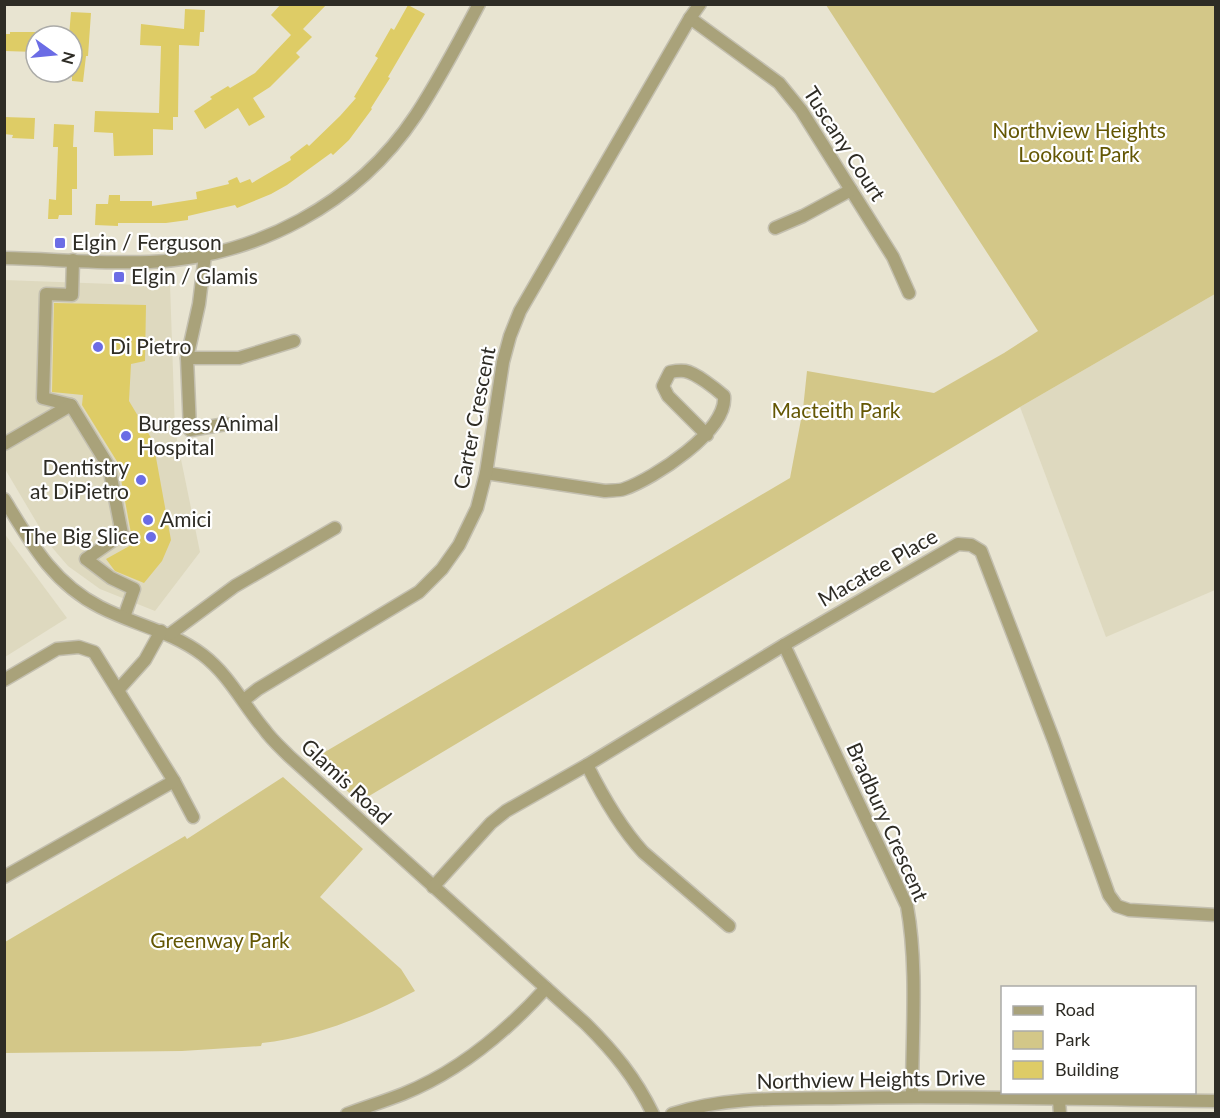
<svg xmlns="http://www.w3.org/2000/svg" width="1220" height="1118" font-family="Lato,sans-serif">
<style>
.built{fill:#ded9bf}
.green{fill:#d3c788}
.building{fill:#decc66}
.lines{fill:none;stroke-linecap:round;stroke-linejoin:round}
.minor-casing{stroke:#c3bfaf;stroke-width:15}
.minor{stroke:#a9a27a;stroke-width:12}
.poi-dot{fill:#6b6ce5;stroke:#fff;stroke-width:2}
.labels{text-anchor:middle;stroke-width:4.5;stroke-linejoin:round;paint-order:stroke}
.park-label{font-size:21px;fill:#645704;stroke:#fff}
.street-label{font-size:21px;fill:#2e2c25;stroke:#fff}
.poi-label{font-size:21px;fill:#2e2c25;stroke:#fff;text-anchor:start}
</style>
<rect width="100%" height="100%" fill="#e8e4d1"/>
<!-- built -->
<g class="built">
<polygon points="4,280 140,285 170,284 175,430 200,552 155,611 100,589 68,566 50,545 5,469"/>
<polygon points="1215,294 1215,590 1106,637 1020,407"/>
<polygon points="4,533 67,618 5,657 4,657"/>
</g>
<!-- green -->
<g class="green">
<polygon points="827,5 1215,5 1215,294 1020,407 359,802 313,759 790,478 803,409 807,371 934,393 1004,353 1038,331 826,5"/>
<path d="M 283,777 L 363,849 L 320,897 L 401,969 L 415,991 C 370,1015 313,1038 262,1043 L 261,1046 L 182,1051 L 5,1053 L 5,942 L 185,836 L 187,839 Z"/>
</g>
<!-- building -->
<g class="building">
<polygon points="281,4 327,4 303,29 312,37 296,53 300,57 270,87 253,98 265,117 249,126 238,108 205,129 194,111 212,99 210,97 228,86 230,88 255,73 291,35 271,15"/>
<polygon points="408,5 425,14 388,77 390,78 371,108 372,109 349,140 333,155 331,153 287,185 271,194 237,208 235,205 188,216 188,220 166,223 118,223 118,226 95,225 96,204 108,204 109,195 120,195 120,201 152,201 152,206 197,199 196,192 229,184 228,181 237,177 240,183 250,179 252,183 291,160 290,157 307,144 309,146 340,116 356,98 354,97 378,58 375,56 391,28 394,30"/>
<polygon points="185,9 205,10 204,32 200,32 199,46 179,45 178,117 173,117 173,130 153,129 153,155 114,156 113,133 94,132 95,111 159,113 161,46 140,45 141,24 184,29"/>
<polygon points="71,12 91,13 88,56 86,56 83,82 72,81 72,36 69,36"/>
<polygon points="10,32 36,32 36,52 4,51 4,34 10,34"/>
<polygon points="4,117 35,118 34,139 12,138 13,135 4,134"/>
<polygon points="54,124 74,125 73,147 77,147 77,189 72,189 72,215 59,215 58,219 48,219 49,199 56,200 58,147 53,147"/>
<polygon points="54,303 146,305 145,361 131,364 129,401 153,441 171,540 162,561 144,583 115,571 106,559 133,544 118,463 82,405 83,395 52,392"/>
</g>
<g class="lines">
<defs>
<g id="minor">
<polyline points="690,18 779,83 801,110 893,257 909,293"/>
<polyline points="775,228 803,216 851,190"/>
<polyline points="205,255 199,304 187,358 239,358 294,341"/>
<path d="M 4,258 C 53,259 102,264 150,262 C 256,257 357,204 416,115 C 439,80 459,42 479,4"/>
<polyline points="73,260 72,295 46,294 43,398 71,405 109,467 122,534 86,559 111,578 134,589 124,617"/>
<polyline points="187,358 190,430 226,424"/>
<polyline points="4,444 71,405"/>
<path d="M 486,473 L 605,491 C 611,490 618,491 624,489 C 653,479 728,431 724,396 C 716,389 696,373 685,371 C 680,370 675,371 670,372 L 663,386 L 668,396 L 707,435"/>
<path d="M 4,499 C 31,543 52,582 100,607 C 135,625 171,631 203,655 C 229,675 243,704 264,729 C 271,739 280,747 289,756 L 586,1024 C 614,1052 635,1077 653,1114"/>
<polyline points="170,634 235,586 335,528"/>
<path d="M 784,645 L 907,906 C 918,966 912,1035 912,1096"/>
<polyline points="4,680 57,649 79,647 94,652 174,781 193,817"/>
<polyline points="118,690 145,660 161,631"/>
<polyline points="244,700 258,689 419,592 442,569 459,545 477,508 486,473 503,362 510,336 520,311 690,18 700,4"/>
<path d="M 587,765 C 602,795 620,827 643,852 L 729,926"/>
<polyline points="4,877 174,781"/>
<polyline points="433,887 491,823 506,811 587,765 784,645 958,544 971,545 981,551 1054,741 1109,895 1117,906 1129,910 1216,915"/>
<polyline points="1059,1100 1060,1114"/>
<path d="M 347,1114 C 366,1107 385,1101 403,1094 C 458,1072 507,1031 546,988"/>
<path d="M 672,1114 C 727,1096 787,1099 843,1098 C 967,1095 1092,1100 1216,1101"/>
</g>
</defs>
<!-- minor casing -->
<use href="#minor" class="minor-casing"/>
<!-- minor -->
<use href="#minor" class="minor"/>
</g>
<!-- markers -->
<g class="poi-dot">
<rect x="54" y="237" width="12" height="12" rx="3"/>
<rect x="113" y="271" width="12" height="12" rx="3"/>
<circle cx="98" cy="347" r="6"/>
<circle cx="126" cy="436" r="6"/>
<circle cx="141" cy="480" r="6"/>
<circle cx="148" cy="520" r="6"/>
<circle cx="151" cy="537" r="6"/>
</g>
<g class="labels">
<!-- park labels -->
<g class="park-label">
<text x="1079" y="138">Northview Heights<tspan x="1079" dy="24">Lookout Park</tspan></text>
<text x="836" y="418">Macteith Park</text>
<text x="220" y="948">Greenway Park</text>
</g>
<!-- street labels -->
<g class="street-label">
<text transform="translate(844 144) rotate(57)" y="7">Tuscany Court</text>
<text transform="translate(475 418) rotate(-79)" y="7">Carter Crescent</text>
<text transform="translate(878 568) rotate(-30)" y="7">Macatee Place</text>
<text transform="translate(346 782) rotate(43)" y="7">Glamis Road</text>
<text transform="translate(887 822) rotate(66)" y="7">Bradbury Crescent</text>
<text transform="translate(871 1080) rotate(-1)" y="7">Northview Heights Drive</text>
</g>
<!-- poi labels -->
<g class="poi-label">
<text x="72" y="250">Elgin / Ferguson</text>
<text x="131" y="284">Elgin / Glamis</text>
<text x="110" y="354">Di Pietro</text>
<text x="138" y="431">Burgess Animal<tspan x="138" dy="24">Hospital</tspan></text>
<text x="129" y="475" text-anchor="end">Dentistry<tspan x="129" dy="24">at DiPietro</tspan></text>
<text x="160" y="527">Amici</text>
<text x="139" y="544" text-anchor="end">The Big Slice</text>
</g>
</g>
<!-- border -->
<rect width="1220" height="1118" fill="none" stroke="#2e2c25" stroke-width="12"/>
<!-- legend -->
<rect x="1001" y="986" width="195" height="108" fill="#ffffff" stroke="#ababa8" stroke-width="1.5"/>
<rect x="1013" y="1006" width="30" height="9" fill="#a9a27a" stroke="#ababa8" stroke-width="1.5"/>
<text x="1055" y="1016" font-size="18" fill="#2e2c25">Road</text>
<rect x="1013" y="1031" width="30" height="18" fill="#d3c788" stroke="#ababa8" stroke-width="1.5"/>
<text x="1055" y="1046" font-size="18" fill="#2e2c25">Park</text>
<rect x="1013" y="1061" width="30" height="18" fill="#decc66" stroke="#ababa8" stroke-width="1.5"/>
<text x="1055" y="1076" font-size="18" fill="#2e2c25">Building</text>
<!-- north arrow -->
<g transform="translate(54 54) rotate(105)"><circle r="28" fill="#ffffff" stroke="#ababa8" stroke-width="1.5"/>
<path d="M0-4.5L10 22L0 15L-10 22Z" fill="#6b6ce5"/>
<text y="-9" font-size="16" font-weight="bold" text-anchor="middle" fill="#2e2c25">N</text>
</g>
</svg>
